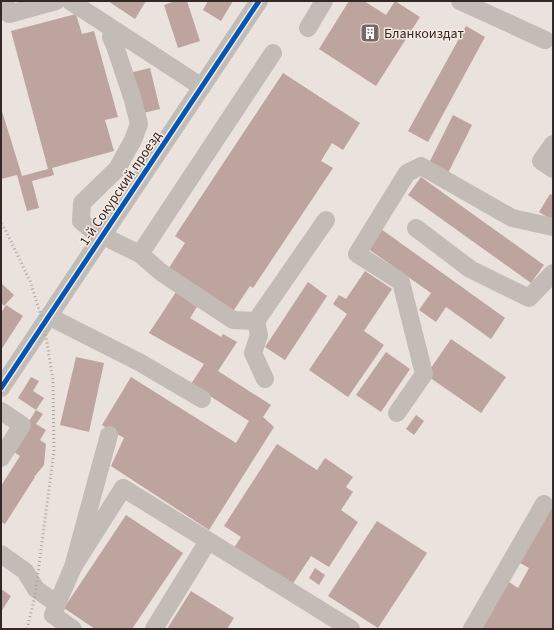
<svg xmlns="http://www.w3.org/2000/svg" width="554" height="630" font-family="'Source Sans 3',sans-serif">
<style>
.building{fill:#bda49f}
.lines{fill:none;stroke-linecap:round;stroke-linejoin:round}
.minor{stroke:#c3bbb6;stroke-width:18}
.rail{stroke:#aaa4a1;stroke-width:3;stroke-dasharray:1 3;stroke-linecap:butt}
.cycleway-casing{stroke:#f8ece3;stroke-width:8}
.cycleway{stroke:#0057b8;stroke-width:5}
.labels{text-anchor:middle;stroke-width:3;stroke-linejoin:round;paint-order:stroke}
.poi-label{font-size:14px;fill:#332825;stroke:#f8ece3;text-anchor:start}
.street-label{font-size:14px;fill:#332825;stroke:#f8ece3}
</style>
<rect width="100%" height="100%" fill="#eae2dd"/>
<!-- building -->
<g class="building">
<polygon points="108,1 146,1 135,19"/>
<polygon points="175,1 187,1 200,41 178,48 164,5"/>
<polygon points="208,1 233,1 221,21 203,10"/>
<polygon points="349,1 364,1 386,15 395,1 420,17 376,86 319,49"/>
<polygon points="76,14 82,34 94,31 118,117 105,120 114,151 52,168 54,175 32,181 39,208 27,211 17,175 1,179 1,108 22,176 48,169 11,31"/>
<polygon points="466,26 485,37 428,142 408,131"/>
<polygon points="150,68 160,109 139,114 129,73"/>
<polygon points="283,73 360,123 343,150 332,143 321,161 333,168 253,288 250,286 232,313 167,271 185,243 175,236"/>
<polygon points="453,115 472,125 447,175 428,165"/>
<polygon points="421,177 544,265 531,283 408,195"/>
<polygon points="550,194 553,195 553,221 539,212"/>
<polygon points="381,229 505,318 491,339 446,307 436,322 419,310 431,293 367,248"/>
<polygon points="365,271 392,289 364,331 384,345 348,397 309,370 347,314 333,304 339,295 346,299"/>
<polygon points="308,282 327,296 285,360 265,347"/>
<polygon points="1,283 14,295 4,306 1,303"/>
<polygon points="176,292 197,307 190,318 221,337 223,334 237,342 218,371 271,405 263,417 274,427 209,530 111,466 124,438 102,425 131,377 236,443 249,421 191,384 204,364 149,333"/>
<polygon points="6,305 23,316 1,350 1,313"/>
<polygon points="451,339 506,377 481,413 426,375"/>
<polygon points="386,352 410,369 381,412 356,395"/>
<polygon points="76,357 104,363 89,432 60,425"/>
<polygon points="31,377 39,381 33,391 44,398 36,410 18,398"/>
<polygon points="36,410 43,414 36,424 46,430 40,440 46,444 44,465 34,477 35,477 5,524 1,522 1,486 20,456 11,450"/>
<polygon points="416,415 424,421 414,435 406,429"/>
<polygon points="277,444 317,470 325,458 353,477 346,487 353,492 341,510 358,522 329,567 311,556 292,585 234,548 241,537 224,526"/>
<polygon points="553,506 553,629 482,629 509,582 518,588 529,568 520,563"/>
<polygon points="126,515 183,553 132,629 95,629 64,608"/>
<polygon points="377,521 427,553 378,628 328,596"/>
<polygon points="315,568 325,575 319,585 309,578"/>
<polygon points="1,589 11,596 1,612"/>
<polygon points="191,591 234,618 227,629 167,629"/>
</g>
<g class="lines">
<!-- minor -->
<g class="minor">
<polyline points="5,1 9,14 56,1"/>
<polyline points="70,1 202,87"/>
<polyline points="460,1 545,40"/>
<polyline points="308,28 324,1"/>
<polyline points="553,144 541,161 553,169"/>
<polyline points="416,228 470,269 529,298 553,273"/>
<polyline points="103,236 140,254 273,53"/>
<polyline points="101,238 81,221 82,203 117,169 133,140 139,124 133,100 115,46 111,37"/>
<polyline points="140,254 162,273 233,320 256,321 326,220"/>
<polyline points="50,317 139,362 202,399"/>
<polyline points="256,321 259,335 253,353 265,379"/>
<polyline points="1,388 259,1"/>
<polyline points="1,411 22,425 1,458"/>
<polyline points="397,413 424,374 401,282 357,254 407,173 421,166 512,218 553,227"/>
<polyline points="1,554 25,571 36,589 57,604 73,567 109,435"/>
<polyline points="73,567 123,488 351,629"/>
<polyline points="57,604 53,615 73,629"/>
<polyline points="154,629 208,541"/>
<polyline points="472,629 544,504"/>
</g>
<!-- rail -->
<polyline class="rail" points="1,224 5,229 30,281 44,325 53,380 54,451 35,596 27,629"/>
<defs>
<polyline id="cycleway" points="1,388 259,1"/>
</defs>
<!-- cycleway casing -->
<use href="#cycleway" class="cycleway-casing"/>
<!-- cycleway -->
<use href="#cycleway" class="cycleway"/>
</g>
<!-- icons -->
<defs>
<symbol id="building-square" viewBox="-11 -11 22 22"><rect x="-9" y="-9" width="18" height="18" rx="4" fill="#736965" stroke="#f8ece3"/><path d="M-4-6H4V6H1V3H-1V6H-4ZM-2.5-4.3h1.7v1.8h-1.7ZM.8-4.3h1.7v1.8H.8ZM-2.5-1h1.7V.8h-1.7ZM.8-1h1.7V.8H.8Z" fill="#fff"/></symbol>
</defs>
<g fill-rule="evenodd">
<use href="#building-square" x="359" y="22" width="22" height="22"/>
</g>
<g class="labels">
<!-- poi labels -->
<g class="poi-label">
<text x="384" y="38">Бланкоиздат</text>
</g>
<!-- street labels -->
<g class="street-label">
<text transform="translate(120 188) rotate(-56)" y="5">1-й Сокурский проезд</text>
</g>
</g>
<!-- border -->
<rect width="554" height="630" fill="none" stroke="#332825" stroke-width="4"/>
</svg>
